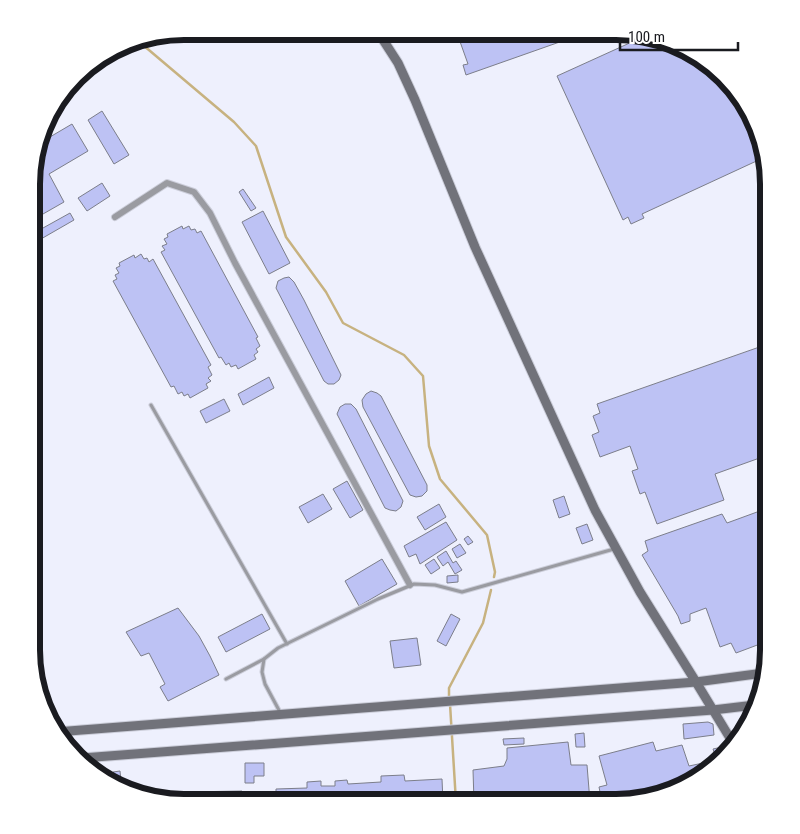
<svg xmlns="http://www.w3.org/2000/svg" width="800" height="834" font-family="'Roboto Condensed',sans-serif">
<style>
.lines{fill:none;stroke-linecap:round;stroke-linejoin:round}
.stream{stroke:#c7b280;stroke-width:2.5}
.building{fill:#bdc2f4;stroke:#7c7e8a}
.lane-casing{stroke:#ccceda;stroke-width:5}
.street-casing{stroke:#ccceda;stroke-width:8}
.secondary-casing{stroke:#ccceda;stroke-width:11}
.lane{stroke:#9a9ba1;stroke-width:3}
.street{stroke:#9a9ba1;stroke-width:6}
.secondary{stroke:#71727a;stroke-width:9}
.rim{fill:none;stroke:#1a1b20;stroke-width:6}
</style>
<rect width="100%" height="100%" fill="#eef0fd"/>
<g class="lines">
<!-- stream -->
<g class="stream">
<polyline points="139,39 143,45 234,122 256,146 286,237 326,292 343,323 404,355 423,376 429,446 440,479 487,535 495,572 494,577"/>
<polyline points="449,699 449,688 483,623 491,590"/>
<polyline points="450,704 456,802"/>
</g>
</g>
<!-- building -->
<g class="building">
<polygon points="444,32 588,32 466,75 463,65 468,64 458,36 447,40"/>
<polygon points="645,36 693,52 743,99 763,158 642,214 644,218 631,224 628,217 623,220 557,76"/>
<polygon points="102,111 129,155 114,164 88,120"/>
<polygon points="72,124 88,151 49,174 64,202 36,218 34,214 34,154 38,144"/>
<polygon points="102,183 110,196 87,211 78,198"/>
<polygon points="243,189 256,208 251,211 239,192"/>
<polygon points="263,211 290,263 269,274 242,222"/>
<polygon points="70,213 74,220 34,243 34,233"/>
<polygon points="182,226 183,229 189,226 191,230 195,229 197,233 201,231 258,337 256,338 260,346 256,349 258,352 254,355 256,359 238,369 236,365 231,367 229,363 226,365 221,357 219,358 161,252 165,250 162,246 167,244 164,239 168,237 167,234"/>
<polygon points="141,254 144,259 147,258 149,262 153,259 211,365 208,367 212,375 208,378 211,381 206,384 208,388 190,398 188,394 184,396 182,392 178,394 174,386 171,387 113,281 117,279 115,275 119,273 116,268 120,266 119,263 134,255 135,258"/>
<polygon points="289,277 294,282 304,300 341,375 339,380 334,384 328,384 324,381 276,288 278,281 284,278"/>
<polygon points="768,344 768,455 715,474 724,500 657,524 645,492 640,494 632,471 638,469 630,446 600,457 592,435 599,432 593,416 600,413 597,404"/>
<polygon points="269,377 274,388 243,405 238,394"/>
<polygon points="371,391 377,393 381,396 427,485 427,491 422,496 416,497 410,495 363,407 362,400 366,394"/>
<polygon points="224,399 230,411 206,423 200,411"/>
<polygon points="345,404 351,404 356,409 403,501 401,507 396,511 390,510 385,508 337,414 340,407"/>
<polygon points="347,481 363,510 350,518 333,489"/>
<polygon points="323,494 332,509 308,523 299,507"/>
<polygon points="564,496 570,514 559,518 553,500"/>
<polygon points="439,504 446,517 425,530 417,517"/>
<polygon points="768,508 768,641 736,653 731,643 720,647 706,608 690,614 690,621 681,624 678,616 642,555 648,551 645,541 722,514 727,523"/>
<polygon points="446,522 457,540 420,564 416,554 409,557 404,546"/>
<polygon points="587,524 593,540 582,544 576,528"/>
<polygon points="468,536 473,542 468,545 464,539"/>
<polygon points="460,544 466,553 457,558 452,549"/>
<polygon points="446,551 453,563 456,561 462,570 455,574 448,562 443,566 437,557"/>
<polygon points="382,559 397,584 359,606 345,581"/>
<polygon points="434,559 440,568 431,574 425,565"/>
<polygon points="458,575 458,582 447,583 447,576"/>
<polygon points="178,608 199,636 210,656 219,675 168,701 160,687 165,684 149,653 141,656 126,632"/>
<polygon points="262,614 270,629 226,652 218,637"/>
<polygon points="451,614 460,619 446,646 437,641"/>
<polygon points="417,638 421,665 394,668 390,641"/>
<polygon points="708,722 713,724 714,735 684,739 683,724"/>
<polygon points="584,733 585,747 576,747 575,734"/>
<polygon points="524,738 524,744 504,745 503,739"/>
<polygon points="568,742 571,765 587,765 590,802 474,802 473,770 504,766 507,759 507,748"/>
<polygon points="653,742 656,751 682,745 689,766 717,760 701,777 626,802 602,802 599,787 607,785 599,756"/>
<polygon points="731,745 724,752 715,755 713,749"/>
<polygon points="245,763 264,763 264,776 254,776 254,783 245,783"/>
<polygon points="120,771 121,781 113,781 113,772"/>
<polygon points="404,775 405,781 442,779 443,802 276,802 276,789 307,788 307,782 321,781 321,786 335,786 335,781 347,780 348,784 381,782 381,776"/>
<polygon points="242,791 244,802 187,802 186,792"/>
</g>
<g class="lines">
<defs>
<g id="lane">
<polyline points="151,405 287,644"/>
<polyline points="226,679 264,659"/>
<polyline points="281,714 265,684 262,672 264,659 278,648 378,599 414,584 435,585 462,592 614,549"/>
</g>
<polyline id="street" points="115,217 167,183 194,192 210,213 235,263 410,585"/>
<g id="secondary">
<polyline points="378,32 398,63 415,100 475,247 595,510 640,592 696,682 733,743"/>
<polyline points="56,732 696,682 764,673"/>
<polyline points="82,758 713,710 755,705"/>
</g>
</defs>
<!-- lane casing -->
<use href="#lane" class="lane-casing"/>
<!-- street casing -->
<use href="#street" class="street-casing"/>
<!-- secondary casing -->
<use href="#secondary" class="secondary-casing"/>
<!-- lane -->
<use href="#lane" class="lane"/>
<!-- street -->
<use href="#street" class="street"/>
<!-- secondary -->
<use href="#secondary" class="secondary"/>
</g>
<!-- crop -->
<path d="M0 0H800V834H0ZM184 40H616A144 144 0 0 1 760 184V650A144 144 0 0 1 616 794H184A144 144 0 0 1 40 650V184A144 144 0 0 1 184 40Z" fill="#fff" fill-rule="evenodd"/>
<path class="rim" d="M184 40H616A144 144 0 0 1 760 184V650A144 144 0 0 1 616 794H184A144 144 0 0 1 40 650V184A144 144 0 0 1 184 40Z"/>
<!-- scale -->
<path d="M620 42v8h118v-8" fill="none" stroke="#1a1b20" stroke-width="2.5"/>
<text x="628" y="42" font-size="15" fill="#1a1b20" stroke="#ffffff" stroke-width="4" paint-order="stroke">100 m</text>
</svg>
